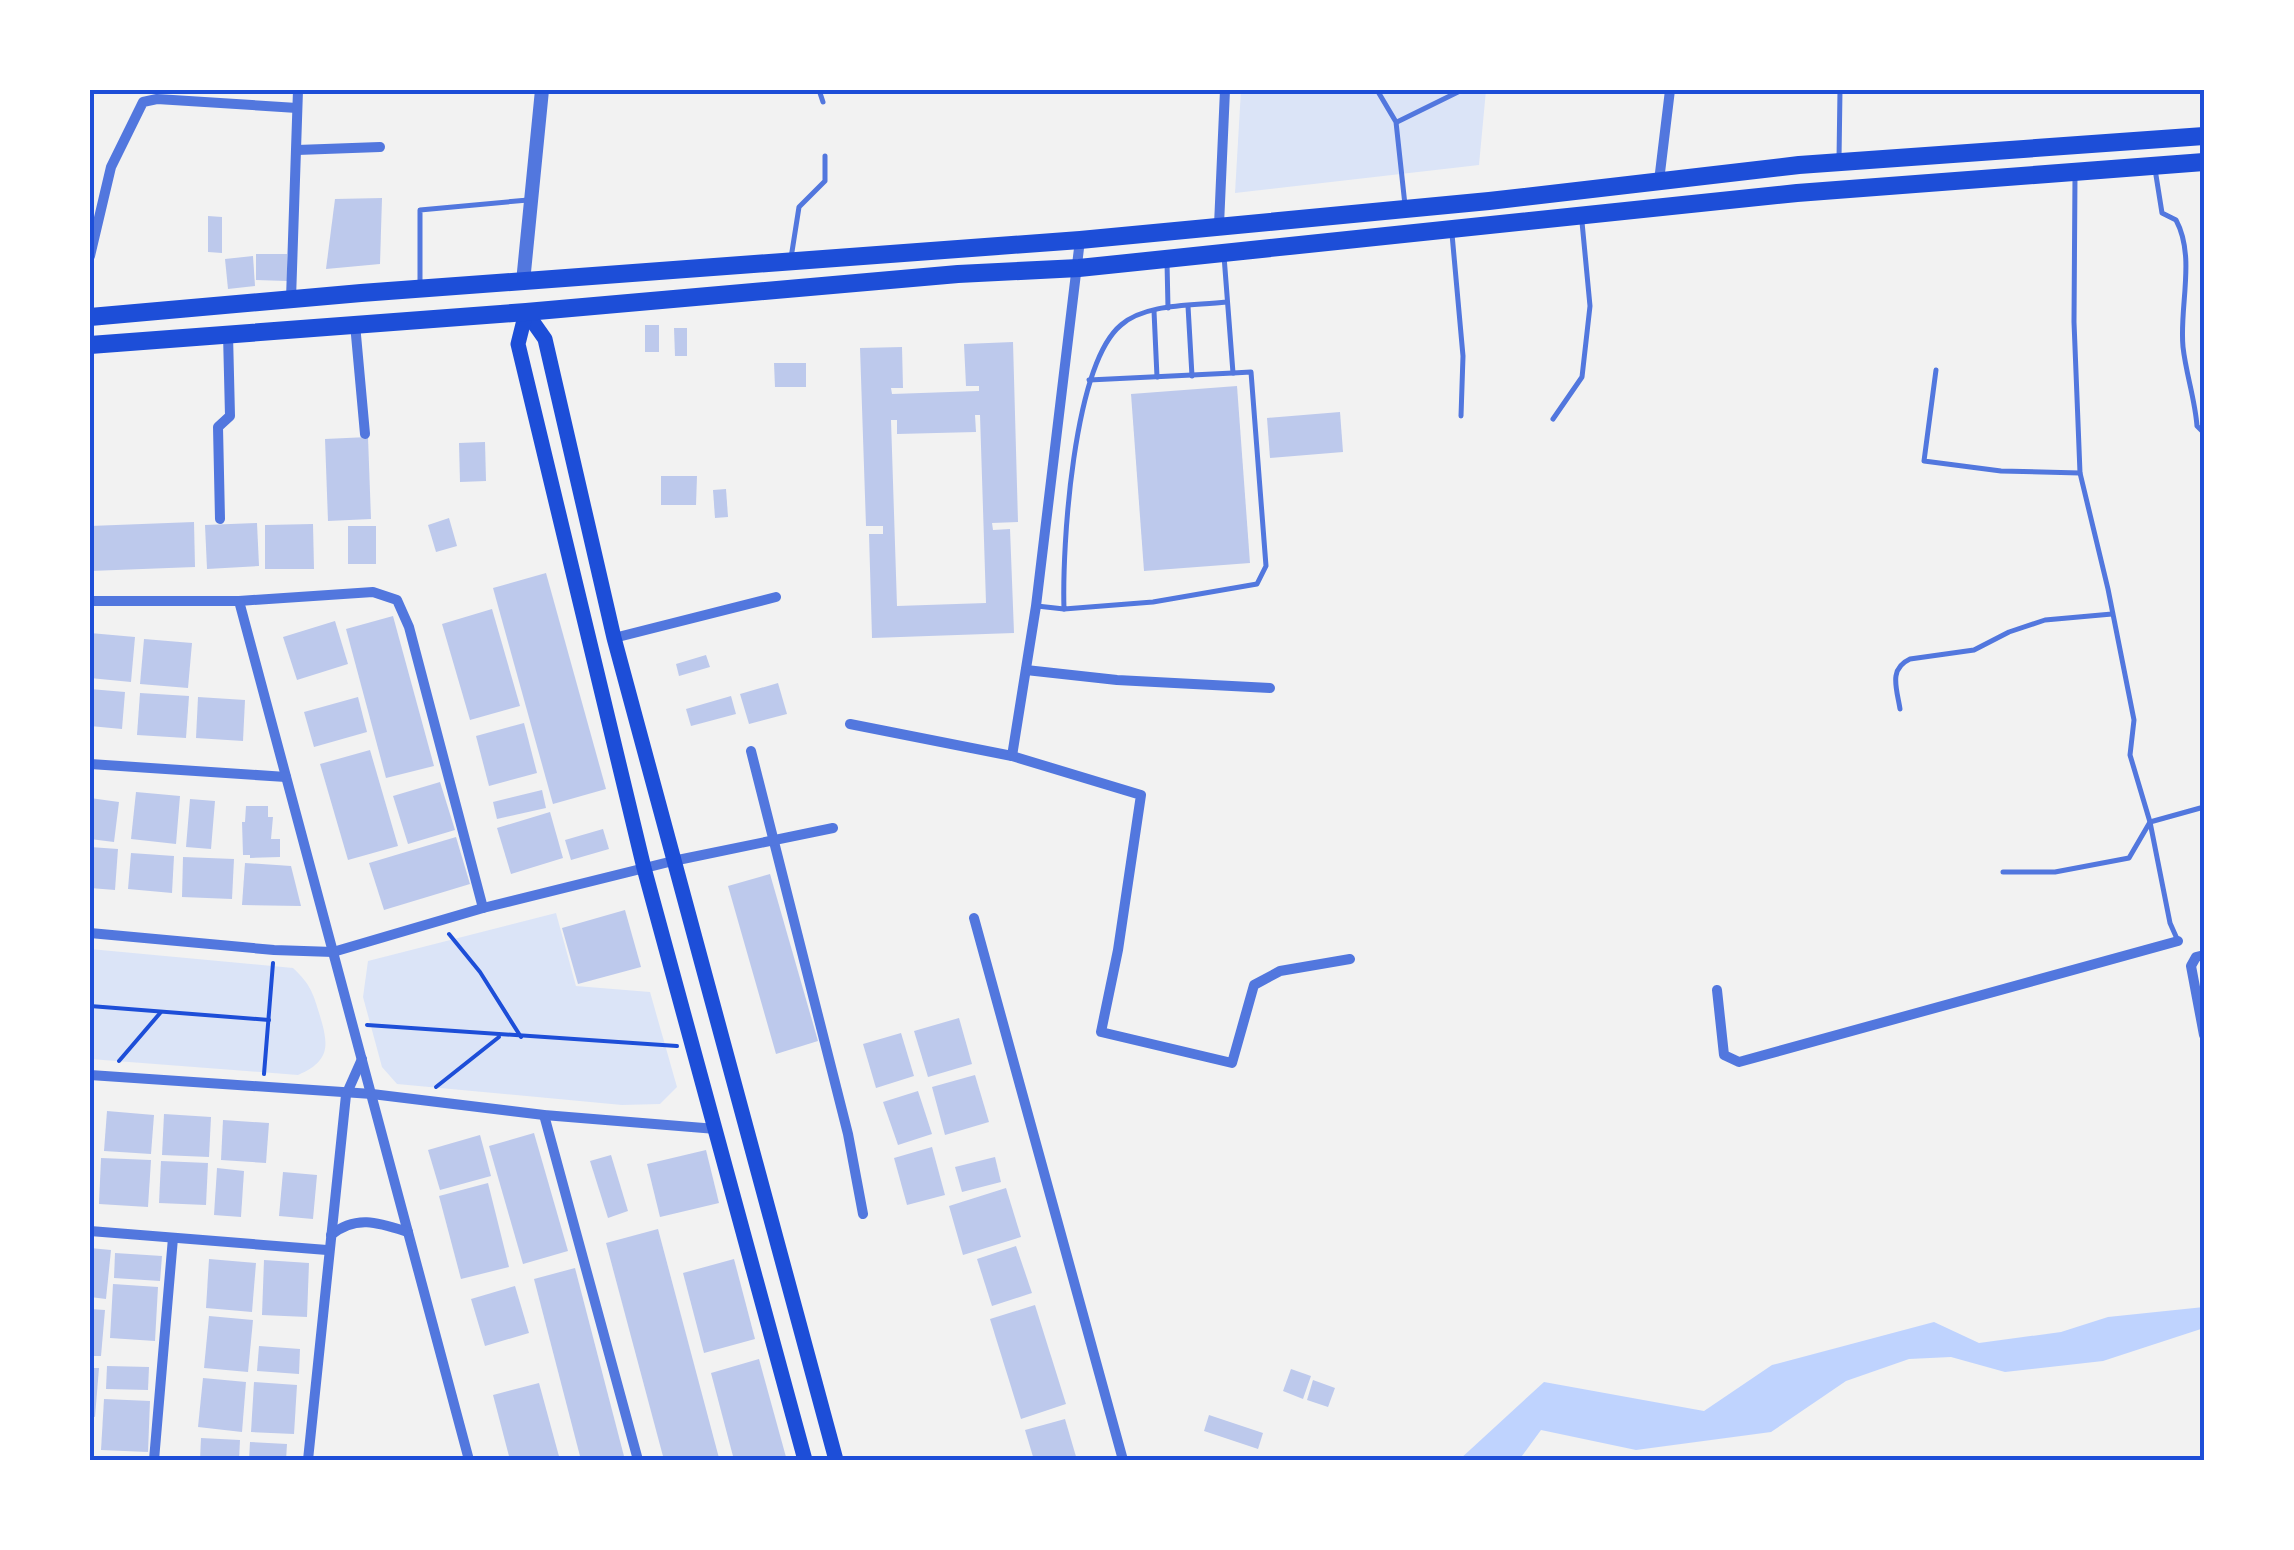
<svg xmlns="http://www.w3.org/2000/svg" width="2294" height="1550" font-family="'Fira Sans',sans-serif">
<style>
.green{fill:#dbe4f7}
.water{fill:#bfd3fe}
.building{fill:#bdc9ec;fill-rule:evenodd}
.lines{fill:none;stroke-linecap:round;stroke-linejoin:round}
.path{stroke:#1d4ed8;stroke-width:4}
.service{stroke:#5277de;stroke-width:5}
.minor{stroke:#5277de;stroke-width:10}
.tertiary{stroke:#5277de;stroke-width:14}
.secondary{stroke:#1d4ed8;stroke-width:15}
.primary{stroke:#1d4ed8;stroke-width:18}
.neatline{fill:none;stroke:#1d4ed8;stroke-width:4}
</style>
<rect width="100%" height="100%" fill="#f2f2f2"/>
<!-- green -->
<g class="green">
<polygon points="1241,90 1486,90 1479,165 1235,193"/>
<polygon points="556,913 576,986 650,992 677,1087 660,1104 622,1105 397,1084 382,1067 363,997 368,961"/>
<path d="M 90,949 L 293,968 C 311,985 313,993 320,1016 C 329,1046 330,1061 298,1075 L 90,1059 Z"/>
</g>
<!-- water -->
<polygon class="water" points="2204,1307 2204,1328 2103,1361 2005,1372 1951,1357 1909,1359 1846,1381 1771,1432 1636,1450 1541,1430 1519,1460 1459,1460 1544,1382 1704,1411 1772,1365 1934,1322 1979,1343 2061,1332 2108,1317"/>
<!-- building -->
<g class="building">
<polygon points="382,198 380,264 326,269 335,199"/>
<polygon points="208,216 222,217 222,253 208,252"/>
<polygon points="256,254 287,254 287,281 256,280"/>
<polygon points="253,256 255,286 228,289 225,259"/>
<rect x="645" y="325" width="14" height="27"/>
<polygon points="674,328 687,328 687,356 675,356"/>
<path d="M 1013,342 L 1018,522 L 992,523 L 993,530 L 1010,529 L 1014,633 L 872,638 L 869,534 L 883,534 L 883,526 L 866,526 L 860,348 L 902,347 L 903,388 L 891,388 L 892,394 L 979,391 L 979,386 L 966,386 L 964,344 ZM 975,415 L 980,415 L 986,603 L 897,606 L 891,420 L 897,420 L 897,434 L 976,432 Z"/>
<polygon points="774,363 806,363 806,387 775,387"/>
<polygon points="1237,386 1250,563 1144,571 1131,394"/>
<polygon points="1340,412 1343,452 1270,458 1267,418"/>
<polygon points="368,437 371,519 328,521 325,439"/>
<polygon points="485,442 486,481 460,482 459,443"/>
<polygon points="661,476 697,476 696,505 661,505"/>
<polygon points="726,489 728,517 715,518 713,490"/>
<polygon points="449,518 457,546 436,552 428,525"/>
<polygon points="194,522 195,567 90,571 90,526"/>
<polygon points="257,523 259,566 207,569 205,525"/>
<polygon points="313,524 314,569 265,569 265,525"/>
<rect x="348" y="526" width="28" height="38"/>
<polygon points="546,573 606,789 553,804 493,588"/>
<polygon points="492,609 520,706 470,720 442,624"/>
<polygon points="393,616 434,766 386,778 346,629"/>
<polygon points="335,621 348,664 297,680 283,637"/>
<polygon points="90,633 135,637 131,682 90,678"/>
<polygon points="144,639 192,643 188,688 140,684"/>
<polygon points="706,655 710,667 679,676 676,664"/>
<polygon points="778,683 787,714 749,724 740,694"/>
<polygon points="90,689 125,692 122,729 90,726"/>
<polygon points="140,693 189,696 186,738 137,735"/>
<polygon points="731,696 736,714 691,726 686,709"/>
<polygon points="198,697 245,700 243,741 196,738"/>
<polygon points="358,697 367,732 314,747 304,712"/>
<polygon points="524,723 537,773 489,786 476,736"/>
<polygon points="370,750 398,846 348,860 320,764"/>
<polygon points="440,782 455,830 408,844 393,796"/>
<polygon points="542,790 546,808 497,819 493,802"/>
<polygon points="136,792 180,796 176,844 131,839"/>
<polygon points="90,798 119,802 114,842 90,839"/>
<polygon points="190,799 215,801 211,849 186,847"/>
<polygon points="246,806 268,806 268,817 273,817 271,839 280,839 280,857 250,858 250,855 243,855 242,822 245,822"/>
<polygon points="550,812 563,858 511,874 497,828"/>
<polygon points="603,829 609,849 571,860 565,840"/>
<polygon points="456,837 470,884 384,910 369,863"/>
<polygon points="90,847 118,849 115,890 90,888"/>
<polygon points="131,853 174,856 172,893 128,889"/>
<polygon points="183,857 234,859 232,899 182,897"/>
<polygon points="245,863 291,866 301,906 242,905"/>
<polygon points="770,874 818,1041 776,1054 728,886"/>
<polygon points="625,910 641,967 578,984 562,928"/>
<polygon points="959,1018 972,1064 928,1077 914,1031"/>
<polygon points="901,1033 914,1076 876,1088 863,1044"/>
<polygon points="975,1075 989,1122 945,1135 932,1087"/>
<polygon points="918,1091 932,1134 898,1145 883,1102"/>
<polygon points="107,1111 154,1115 151,1154 104,1151"/>
<polygon points="164,1114 211,1117 209,1157 162,1155"/>
<polygon points="223,1120 269,1123 266,1163 221,1160"/>
<polygon points="534,1133 568,1251 523,1264 489,1146"/>
<polygon points="480,1135 491,1176 440,1190 428,1150"/>
<polygon points="932,1147 945,1195 907,1205 894,1158"/>
<polygon points="706,1150 719,1203 660,1217 647,1164"/>
<polygon points="611,1155 628,1211 608,1218 590,1161"/>
<polygon points="995,1157 1001,1182 962,1192 955,1167"/>
<polygon points="101,1158 151,1160 148,1207 99,1204"/>
<polygon points="161,1161 208,1163 206,1205 159,1203"/>
<polygon points="217,1168 244,1171 241,1217 214,1215"/>
<polygon points="283,1172 317,1175 313,1219 279,1216"/>
<polygon points="488,1183 509,1267 461,1279 439,1196"/>
<polygon points="1006,1188 1021,1237 963,1255 949,1206"/>
<polygon points="658,1229 719,1458 712,1460 664,1460 606,1243"/>
<polygon points="1016,1246 1032,1293 992,1306 977,1259"/>
<polygon points="90,1248 111,1250 106,1299 90,1297"/>
<polygon points="115,1253 162,1256 160,1281 114,1278"/>
<polygon points="209,1259 256,1263 252,1312 206,1308"/>
<polygon points="734,1259 755,1339 704,1353 683,1273"/>
<polygon points="264,1260 309,1263 307,1317 262,1315"/>
<polygon points="575,1268 625,1460 581,1460 534,1279"/>
<polygon points="113,1284 158,1287 155,1341 110,1338"/>
<polygon points="515,1286 529,1333 485,1346 471,1299"/>
<polygon points="1035,1305 1066,1404 1021,1419 990,1319"/>
<polygon points="90,1309 105,1310 101,1356 90,1356"/>
<polygon points="209,1316 253,1320 248,1372 204,1368"/>
<polygon points="259,1346 300,1349 299,1374 257,1371"/>
<polygon points="759,1359 786,1457 734,1460 711,1373"/>
<polygon points="107,1366 149,1367 148,1390 106,1389"/>
<polygon points="90,1368 99,1368 95,1417 90,1416"/>
<polygon points="1291,1369 1311,1376 1303,1399 1283,1391"/>
<polygon points="203,1378 246,1382 242,1432 198,1427"/>
<polygon points="1313,1380 1335,1388 1328,1407 1307,1400"/>
<polygon points="254,1382 297,1385 294,1434 251,1432"/>
<polygon points="539,1383 560,1460 510,1460 493,1395"/>
<polygon points="104,1399 150,1401 148,1452 101,1450"/>
<polygon points="1209,1415 1263,1433 1258,1449 1204,1431"/>
<polygon points="1065,1419 1077,1460 1034,1460 1025,1430"/>
<polygon points="201,1438 240,1440 239,1460 200,1460"/>
<polygon points="250,1442 287,1444 286,1460 249,1460"/>
</g>
<g class="lines">
<!-- path -->
<g class="path">
<polyline points="449,934 480,972 521,1037"/>
<polyline points="90,1006 269,1020"/>
<polyline points="367,1025 677,1046"/>
<polyline points="119,1061 161,1012"/>
<polyline points="264,1074 273,963"/>
<polyline points="436,1087 499,1037"/>
</g>
<!-- service -->
<g class="service">
<polyline points="819,90 823,102"/>
<polyline points="1377,90 1396,122 1405,205"/>
<polyline points="1397,122 1462,90"/>
<polyline points="1839,159 1840,90"/>
<path d="M 2155,169 L 2162,213 L 2176,220 C 2196,257 2179,307 2183,347 C 2186,374 2195,399 2197,426 L 2204,433"/>
<polyline points="2075,176 2074,322 2080,473 2108,589 2134,720 2130,755 2150,822 2170,923 2178,941"/>
<polyline points="1452,234 1463,356 1461,416"/>
<path d="M 1224,256 L 1233,373 L 1251,372 L 1266,566 L 1257,584 L 1153,602 L 1064,609 C 1062,547 1073,365 1121,325 C 1146,303 1194,306 1226,302"/>
<polyline points="791,258 799,207 825,181 825,156"/>
<polyline points="1167,262 1168,308"/>
<polyline points="420,285 420,210 528,200"/>
<polyline points="1188,306 1192,376"/>
<polyline points="1154,311 1157,377"/>
<polyline points="1936,370 1924,461 2001,471 2080,473"/>
<polyline points="1089,380 1233,373"/>
<polyline points="1553,419 1582,377 1590,306 1582,222"/>
<polyline points="1037,606 1064,609"/>
<path d="M 1900,709 C 1897,689 1888,669 1910,659 L 1974,650 L 2009,632 L 2045,620 L 2112,614"/>
<polyline points="2003,872 2055,872 2129,858 2150,822 2204,807"/>
</g>
<!-- minor -->
<g class="minor">
<polyline points="297,150 380,147"/>
<polyline points="1659,181 1670,90"/>
<polyline points="1219,225 1225,90"/>
<polyline points="90,256 111,167 143,102 157,99 297,108"/>
<polyline points="291,299 298,90"/>
<polyline points="355,324 365,434"/>
<polyline points="220,519 218,427 230,416 228,334"/>
<polyline points="90,601 239,601 373,592 397,600 409,627 483,908"/>
<polyline points="239,601 469,1460"/>
<polyline points="614,638 776,597"/>
<polyline points="1026,670 1117,680 1270,688"/>
<polyline points="850,724 1012,756 1141,795 1118,950 1101,1032 1232,1063 1254,985 1280,971 1350,959"/>
<polyline points="751,751 848,1134 863,1214"/>
<polyline points="1012,756 1036,606 1080,240"/>
<polyline points="90,764 286,777"/>
<polyline points="974,918 1123,1460"/>
<polyline points="90,933 274,950 333,952 483,908 673,861 833,828"/>
<polyline points="2204,955 2196,957 2191,966 2204,1035"/>
<polyline points="1717,990 1724,1055 1739,1062 2178,941"/>
<polyline points="90,1075 372,1094 544,1115 716,1129"/>
<polyline points="544,1115 638,1460"/>
<polyline points="90,1231 327,1250"/>
<path d="M 331,1235 C 356,1214 380,1223 408,1232"/>
<polyline points="154,1460 173,1238"/>
<polyline points="308,1460 346,1095 362,1059"/>
</g>
<!-- tertiary -->
<polyline class="tertiary" points="523,282 542,90"/>
<!-- secondary -->
<g class="secondary">
<polyline points="526,312 545,339 614,638 836,1460"/>
<polyline points="526,312 518,344 644,868 805,1460"/>
</g>
<!-- primary -->
<g class="primary">
<polyline points="90,317 361,293 1080,240 1489,201 1799,165 2204,136"/>
<polyline points="90,345 526,312 958,274 1079,268 1797,193 2204,162"/>
</g>
</g>
<!-- border -->
<rect width="2294" height="1550" fill="none" stroke="#ffffff" stroke-width="185"/>
<rect x="92" y="92" width="2110" height="1366" class="neatline"/>
</svg>
